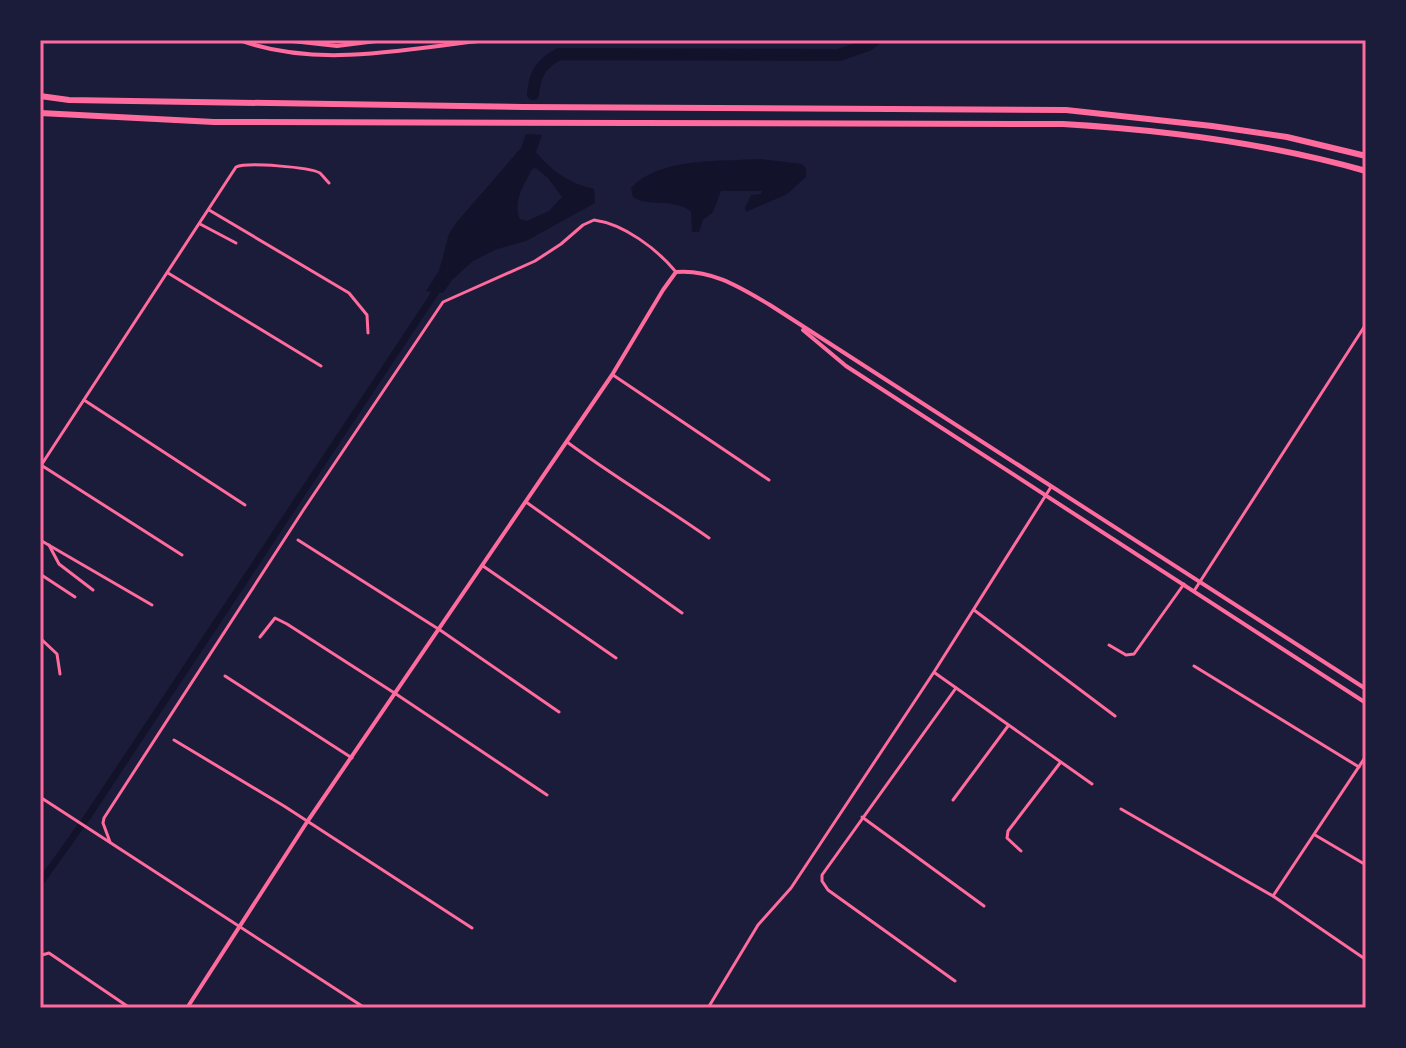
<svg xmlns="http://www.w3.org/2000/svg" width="1406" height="1048" font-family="'Alegreya Sans',sans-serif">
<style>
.water{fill:#12122b;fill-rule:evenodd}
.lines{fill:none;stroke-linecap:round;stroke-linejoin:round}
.canal{stroke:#12122b;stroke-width:7}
.river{stroke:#12122b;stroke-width:12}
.minor{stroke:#ff6b9d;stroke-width:3}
.tertiary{stroke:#ff6b9d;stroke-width:4}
.motorway{stroke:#ff6b9d;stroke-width:6}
.neatline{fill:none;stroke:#ff6b9d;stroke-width:3}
</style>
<rect width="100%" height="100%" fill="#1b1b3a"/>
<!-- water -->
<g class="water">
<path d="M 526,134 L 542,135 L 536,152 C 551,171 570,184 594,189 L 595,203 L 526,241 L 497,249 L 473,261 L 452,280 L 443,293 L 426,291 L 439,271 L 449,234 L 456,223 L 521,148 ZM 536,168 L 548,178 L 562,197 L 549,211 L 527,221 L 520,219 C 512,202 524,185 532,169 Z"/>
<path d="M 759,159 L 802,164 L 806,168 L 806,177 L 787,194 L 746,212 L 745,208 L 751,195 L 761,194 L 762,191 L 721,191 L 713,212 L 703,220 L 699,232 L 692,232 L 691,211 C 669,197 651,208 633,197 L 631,188 C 660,157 718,162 759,159 Z"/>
</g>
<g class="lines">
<!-- canal -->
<polyline class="canal" points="40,883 88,816 439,287"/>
<!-- river -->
<path class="river" d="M 533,94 C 535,73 541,64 559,54 L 839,55 L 868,45 L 875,40"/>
<!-- minor -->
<g class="minor">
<polyline points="209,210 349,293 367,315 368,333"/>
<polyline points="200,224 236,243"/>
<polyline points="168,273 321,366"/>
<polyline points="613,375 769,480"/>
<polyline points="84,400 245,505"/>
<path d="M 567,442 C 613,476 662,505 709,538"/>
<polyline points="41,465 182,555"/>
<path d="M 40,467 L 236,167 C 247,162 309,167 320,173 C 323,176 326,180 329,183"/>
<polyline points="526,502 682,613"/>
<polyline points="40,540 152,605"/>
<polyline points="298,540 440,630 559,712"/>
<polyline points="49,545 59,564 93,590"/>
<polyline points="483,566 616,658"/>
<polyline points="40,574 75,597"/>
<polyline points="1194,591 1366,324"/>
<polyline points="974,610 1115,716"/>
<polyline points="260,637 275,618 287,624 396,694 547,795"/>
<polyline points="40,638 57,654 60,674"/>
<polyline points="1109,645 1126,655 1134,654 1184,584"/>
<polyline points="1194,666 1359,767"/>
<polyline points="935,673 1092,784"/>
<polyline points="225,676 352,758"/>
<polyline points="174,740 284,806 472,928"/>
<polyline points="40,797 365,1008"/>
<polyline points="953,800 1008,726"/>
<polyline points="1121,809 1273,896 1365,959"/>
<polyline points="862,817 984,906"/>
<polyline points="1315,835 1366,865"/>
<path d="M 110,842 L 103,823 L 104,818 L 304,509 L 443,302 L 535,261 L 561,244 L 583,225 L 594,220 C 624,224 657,249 676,272"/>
<polyline points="1021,851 1007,838 1008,831 1060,763"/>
<polyline points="1273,896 1366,756"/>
<polyline points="42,955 49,953 130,1008"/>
<polyline points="955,981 828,890 822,881 822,875 956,688"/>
<polyline points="708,1008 758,925 791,888 934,672 1051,487"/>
</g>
<!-- tertiary -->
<g class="tertiary">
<path d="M 239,40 C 317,69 406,49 486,40"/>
<polyline points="283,40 337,46 384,40"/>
<polyline points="803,330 846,366 1366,703"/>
<path d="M 187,1008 L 307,822 L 612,375 L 663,290 L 676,272 C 712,269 741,288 770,305 L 1366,689"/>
</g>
<!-- motorway -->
<g class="motorway">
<polyline points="40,96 69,100 523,107 1066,110 1212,126 1287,137 1366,156"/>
<path d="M 40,113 L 214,122 L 1063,124 C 1164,130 1268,143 1366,171"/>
</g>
</g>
<!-- border -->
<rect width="1406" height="1048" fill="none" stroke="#1b1b3a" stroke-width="84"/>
<rect x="42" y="42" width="1322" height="964" class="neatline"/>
</svg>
